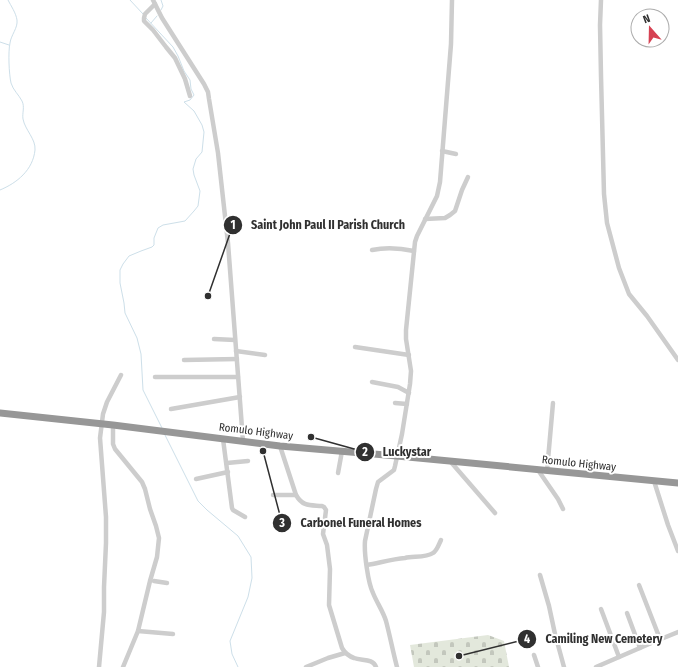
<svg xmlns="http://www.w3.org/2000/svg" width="678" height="667" font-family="'Fira Sans Condensed',sans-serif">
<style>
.cemetery{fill:url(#cemetery-stones)}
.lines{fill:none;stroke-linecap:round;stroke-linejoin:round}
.stream{stroke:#cddfe9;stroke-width:1}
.minor{stroke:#cdcdcd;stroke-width:4.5}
.highway{stroke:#979797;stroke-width:7}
.labels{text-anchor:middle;stroke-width:4;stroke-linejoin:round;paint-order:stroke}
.street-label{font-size:11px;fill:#303030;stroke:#fff}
.leader{fill:none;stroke:#303030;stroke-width:1.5}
.callout-dot{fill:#303030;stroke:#fff;stroke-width:1.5}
.mark-label{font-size:12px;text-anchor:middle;font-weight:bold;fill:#fff}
.callout-label{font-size:12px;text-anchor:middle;font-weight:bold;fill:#303030;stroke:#fff;stroke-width:4;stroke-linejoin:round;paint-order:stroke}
</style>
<defs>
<pattern id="cemetery-stones" width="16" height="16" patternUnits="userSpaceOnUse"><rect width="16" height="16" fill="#e3e8dc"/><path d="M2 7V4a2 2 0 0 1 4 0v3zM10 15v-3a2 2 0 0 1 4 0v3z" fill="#c3c7bd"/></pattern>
</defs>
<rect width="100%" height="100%" fill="#fff"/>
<!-- cemetery -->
<polygon class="cemetery" points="488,635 504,641 509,667 414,667 410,645"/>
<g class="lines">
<!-- stream -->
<g class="stream">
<polyline points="130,0 143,14"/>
<polyline points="161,10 163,6 161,0"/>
<polyline points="146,18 173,47 178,56 184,71 190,80 191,89 194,95 190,100 184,102 194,111 202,125 204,132 202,152 196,159 193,169 194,175 200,191 198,206 194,211 185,221 163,225 158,228 154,238 154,245 152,247 141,251 129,256 123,264 120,270 120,283 124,303 125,313 137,338 141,354 143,390 162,428"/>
<polyline points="151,23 157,16"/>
<polyline points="0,42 9,45"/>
<path d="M 0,190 C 17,183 33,170 35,150 C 36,139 25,130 23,119 C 22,113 25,107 22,101 C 19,95 13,90 11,83 C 9,74 8,52 10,43 C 11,35 18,28 17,20 C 16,13 11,6 8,0"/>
<polyline points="165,435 198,501 207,510 238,536 251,557 252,578 248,597 230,641 232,654 238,667"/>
</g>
<!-- minor -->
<g class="minor">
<polyline points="153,0 162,18 204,84 208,92 209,99 218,153 228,243 243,441"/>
<polyline points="601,0 600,25 601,76 604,194 607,223 619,268 629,294 647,316 678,360"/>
<polyline points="155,4 145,14 144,18 144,21 153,30 166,47 175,58 185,79 190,96"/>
<polyline points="442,151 456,154"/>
<polyline points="425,219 445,218 450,215 455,211 462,190 468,177"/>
<path d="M 372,250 C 386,247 400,248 414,251"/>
<polyline points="214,339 235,340"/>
<polyline points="355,347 409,355"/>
<polyline points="236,351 265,355"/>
<polyline points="184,360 237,359"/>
<polyline points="155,377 238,377"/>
<polyline points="372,382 398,387 409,393"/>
<polyline points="395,403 407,404"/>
<polyline points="171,409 240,397"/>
<polyline points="113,425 113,444 115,449 142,482 145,489 150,509 156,526 159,538 157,557 150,581 138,631 123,667"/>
<polyline points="223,439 232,508 233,510 245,517"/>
<path d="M 280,446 L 296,495 C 303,507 310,505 322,506 L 324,507 L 326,510 L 323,534 L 327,545 L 330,569 L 329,605 L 342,648 C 345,653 348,656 354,658 C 362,661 373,658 376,667"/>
<polyline points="450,461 495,513"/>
<polyline points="227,463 248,461"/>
<polyline points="538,470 558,499 563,509"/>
<polyline points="547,471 553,403"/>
<polyline points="338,473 342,451"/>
<polyline points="196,479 228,472"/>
<polyline points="654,481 668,525 678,551"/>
<polyline points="273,495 296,495"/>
<path d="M 367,565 C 379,563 392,559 405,558 C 413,556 426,558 433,553 C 437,551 439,544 441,540"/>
<polyline points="540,575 549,606 555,634 564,667"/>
<polyline points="154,581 167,583"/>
<polyline points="639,585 660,639"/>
<polyline points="601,609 619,657"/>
<polyline points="627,613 640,648"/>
<polyline points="138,631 173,634"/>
<polyline points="534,655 538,667"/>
<polyline points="99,667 104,612 104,587 106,543 106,517 100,438 103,414 107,402 121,375"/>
<polyline points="306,667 328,658 345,653"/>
<path d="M 397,667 C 393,652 390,636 386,621 C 383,611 377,603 373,593 C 368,583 364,553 365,541 L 376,489 L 378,482 L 394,470 L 395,466 L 402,434 L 410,384 L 411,371 L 406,339 L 406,330 L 415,242 L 417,236 L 437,196 L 440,182 L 451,44 L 452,0"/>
<polyline points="596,667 656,641 678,632"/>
</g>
<!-- highway -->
<polyline class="highway" points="0,413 113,425 280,446 397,456 678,483"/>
</g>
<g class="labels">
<!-- street labels -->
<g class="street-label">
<text transform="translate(256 431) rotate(7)" y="4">Romulo Highway</text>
<text transform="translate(579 463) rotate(6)" y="4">Romulo Highway</text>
</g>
</g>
<!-- callouts -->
<path class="leader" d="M208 296L233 225M311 437L365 452M263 451L282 523M459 656L527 639"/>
<g class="callout-dot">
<circle cx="208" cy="296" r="4"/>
<circle cx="311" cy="437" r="4"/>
<circle cx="263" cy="451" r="4"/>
<circle cx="459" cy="656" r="4"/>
<circle cx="233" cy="225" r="10"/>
<circle cx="365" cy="452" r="10"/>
<circle cx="282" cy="523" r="10"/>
<circle cx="527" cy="639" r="10"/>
</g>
<g class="mark-label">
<text x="233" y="229">1</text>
<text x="365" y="456">2</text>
<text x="282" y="527">3</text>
<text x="527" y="643">4</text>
</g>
<g class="callout-label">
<text x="328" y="229">Saint John Paul II Parish Church</text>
<text x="407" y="456">Luckystar</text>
<text x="361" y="527">Carbonel Funeral Homes</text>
<text x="604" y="643">Camiling New Cemetery</text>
</g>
<!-- north arrow -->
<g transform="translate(650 28) rotate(340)"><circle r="19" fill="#ffffff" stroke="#acacac"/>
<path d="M0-3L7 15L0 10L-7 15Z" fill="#d64253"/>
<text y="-6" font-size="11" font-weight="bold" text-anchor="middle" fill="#303030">N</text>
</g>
</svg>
